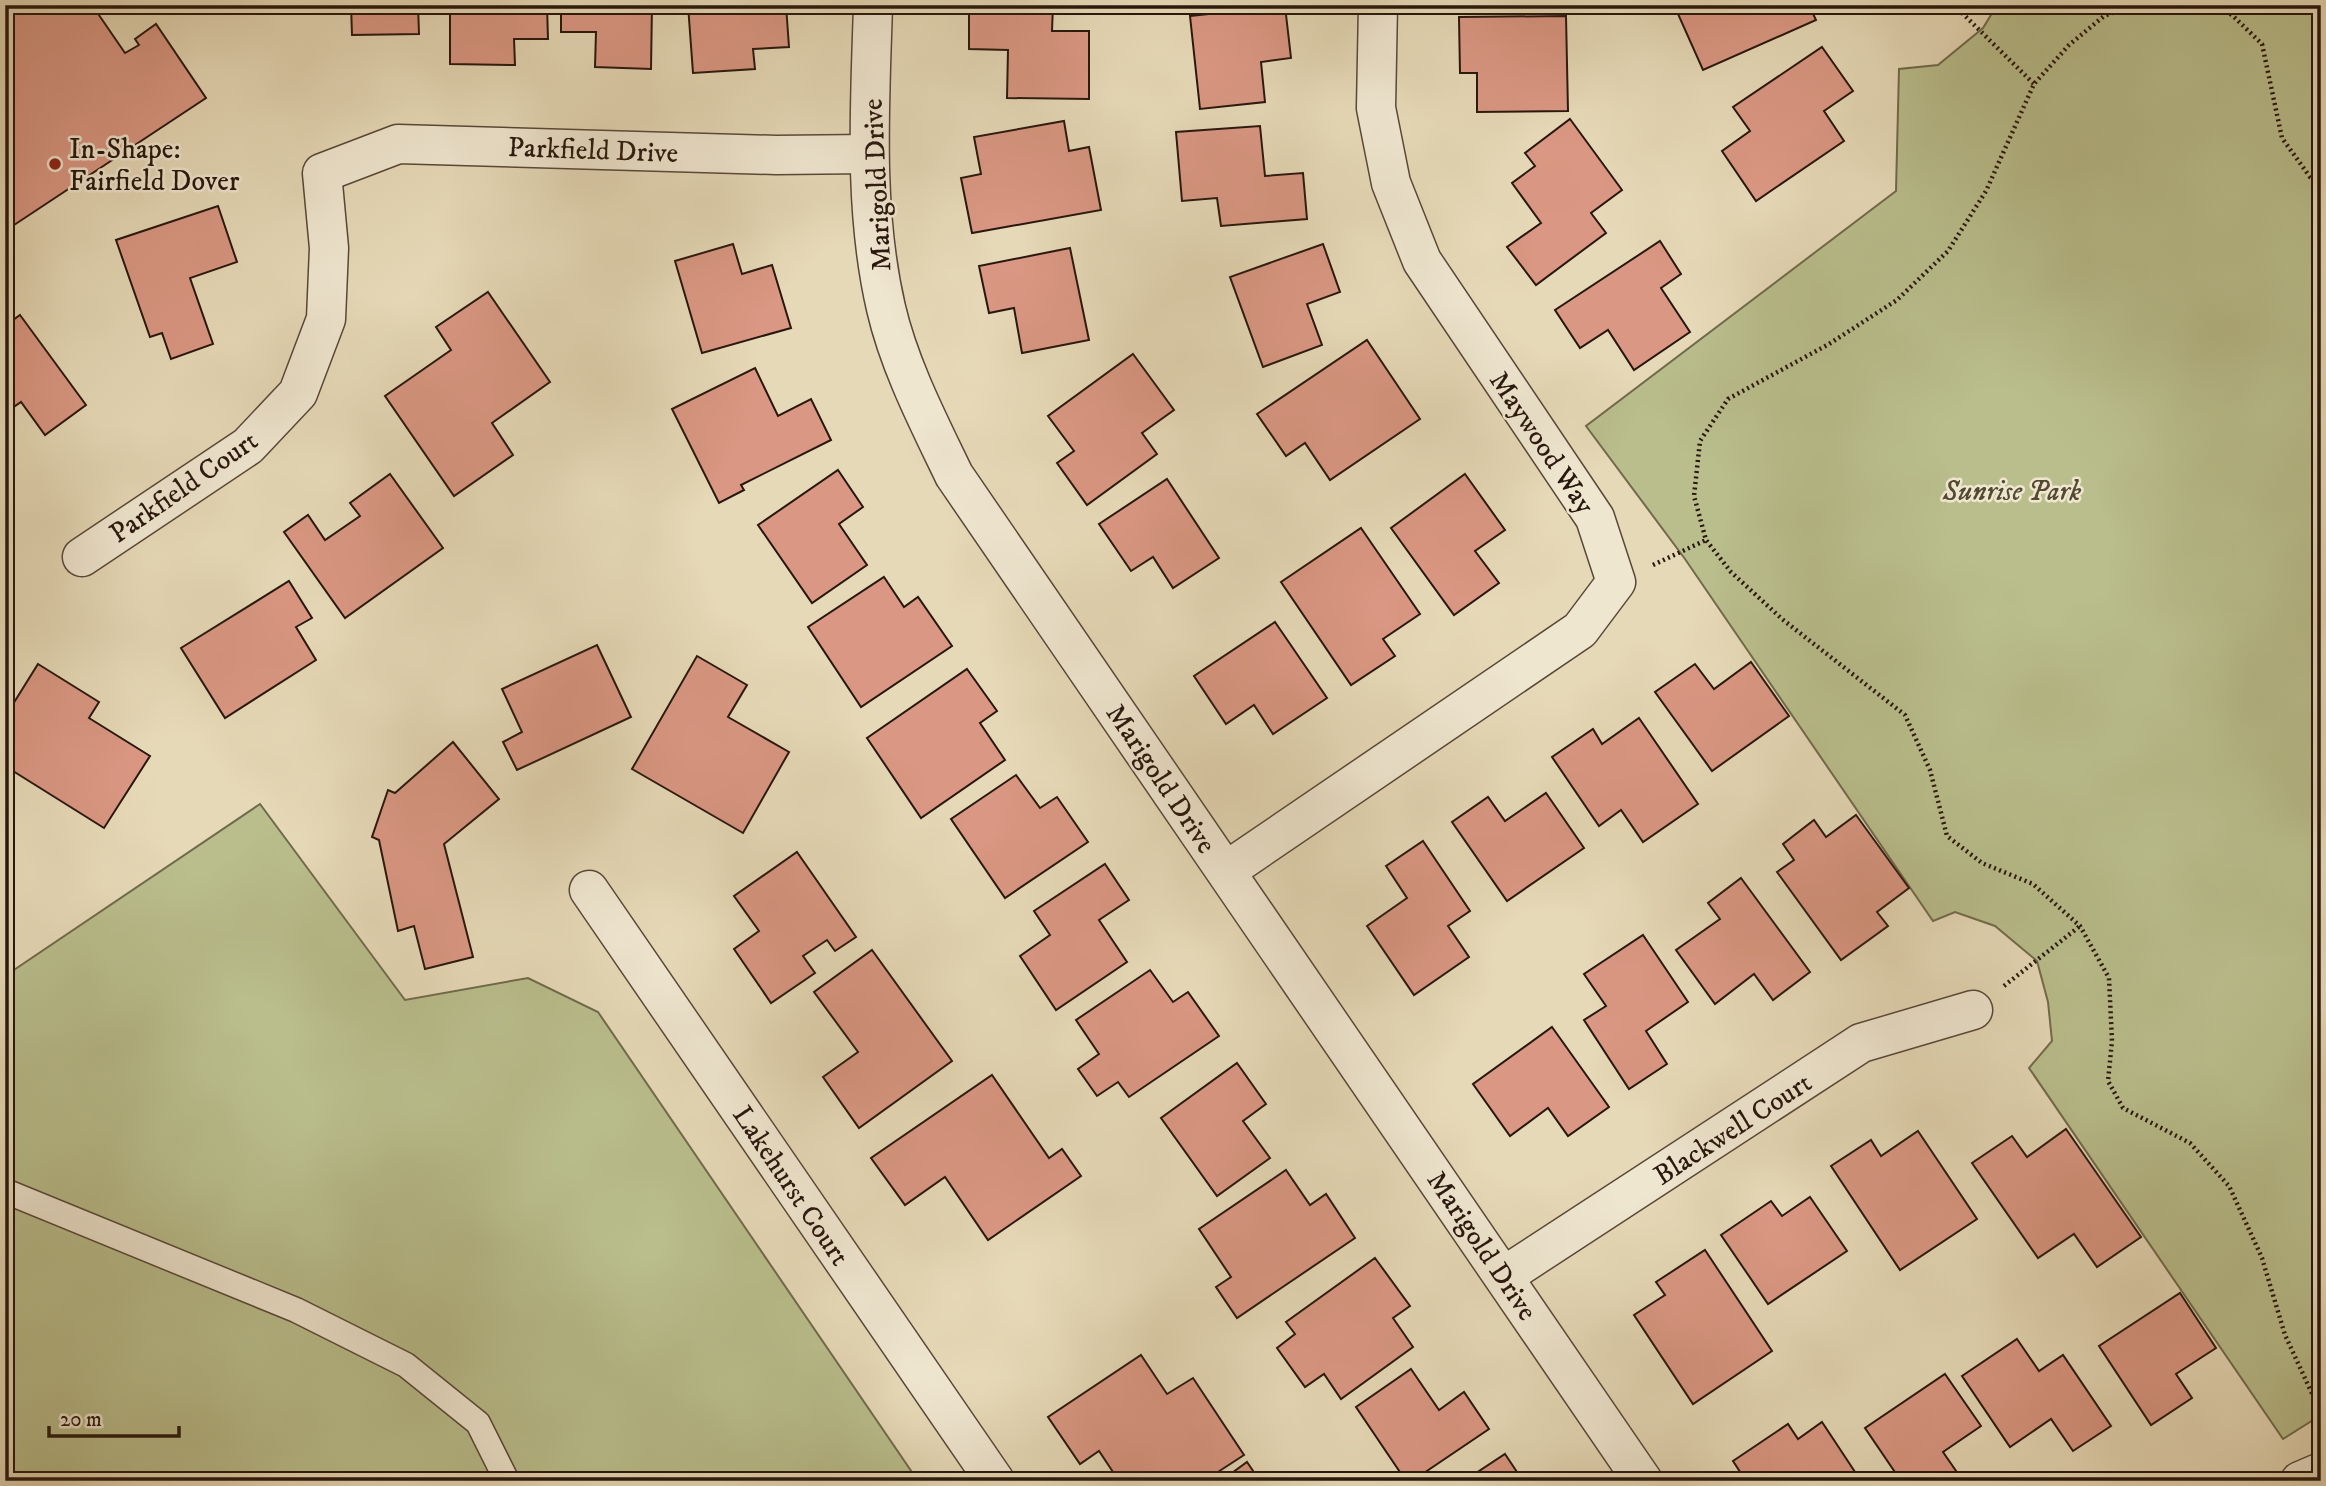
<svg xmlns="http://www.w3.org/2000/svg" width="2326" height="1486" font-family="'IM FELL DW Pica',serif">
<style>
.green{fill:#b9be8c;stroke:#706a4c;stroke-width:2}
.building{fill:#da9783;stroke:#28170d;stroke-width:2}
.lines{fill:none;stroke-linecap:round;stroke-linejoin:round}
.service-casing{stroke:#584838;stroke-width:27}
.minor-casing{stroke:#584838;stroke-width:41}
.path{stroke:#28170d;stroke-width:4.5;stroke-dasharray:2 3.5;stroke-linecap:butt}
.service{stroke:#efe6d0;stroke-width:24}
.minor{stroke:#efe6d0;stroke-width:38}
.poi-dot{fill:#8f2418;stroke:#efe6d0;stroke-width:2.5}
.labels{text-anchor:middle;stroke-width:5;stroke-linejoin:round;paint-order:stroke}
.poi-label{font-size:28px;fill:#28170d;stroke:#efe6d0;text-anchor:start}
.street-label{font-size:28px;fill:#28170d;stroke:#efe6d0}
.park-label{font-size:28px;font-style:italic;fill:#544933;stroke:#efe6d0}
</style>
<rect width="100%" height="100%" fill="#e6d9b7"/>
<filter id="stains"><feTurbulence type="fractalNoise" baseFrequency=".00286" numOctaves="4"/><feColorMatrix values="0 0 0 0 .2 0 0 0 0 .09 0 0 0 0 .02 0 0 0 .5 -.17"/></filter>
<radialGradient id="worn" r=".72"><stop offset=".6" stop-color="#630" stop-opacity="0"/><stop offset="1" stop-color="#630" stop-opacity=".3"/></radialGradient>
<!-- green -->
<g class="green">
<polygon points="1997,5 2321,5 2321,1415 2283,1439 2029,1068 2052,1041 2048,1002 2037,961 1995,926 1955,912 1933,921 1685,559 1586,426 1896,191 1899,69 1938,65 1983,28"/>
<polygon points="260,804 405,1000 528,978 598,1012 918,1481 5,1481 5,976"/>
</g>
<!-- building -->
<g class="building">
<polygon points="5,5 92,5 125,53 139,45 135,39 156,24 206,98 5,231"/>
<polygon points="351,5 418,5 419,34 352,35"/>
<polygon points="450,5 547,5 548,39 514,39 515,65 450,64"/>
<polygon points="561,5 652,5 651,69 595,67 596,32 561,32"/>
<polygon points="688,5 786,5 789,47 753,49 755,69 693,73"/>
<polygon points="969,5 1053,5 1052,31 1089,31 1089,99 1007,98 1008,50 969,49"/>
<polygon points="1674,5 1809,5 1816,20 1703,70"/>
<polygon points="1285,6 1291,58 1261,62 1265,102 1200,109 1190,16"/>
<polygon points="1566,16 1568,111 1477,112 1477,73 1460,73 1459,17"/>
<polygon points="1822,47 1853,91 1824,111 1844,141 1756,201 1722,151 1750,131 1733,107"/>
<polygon points="1570,119 1622,190 1591,213 1606,233 1536,285 1507,247 1541,223 1512,183 1535,166 1525,153"/>
<polygon points="1064,121 1069,151 1089,147 1101,210 972,233 961,178 981,174 974,137"/>
<polygon points="1260,126 1265,176 1303,173 1307,219 1221,226 1217,198 1182,201 1176,132"/>
<polygon points="218,206 237,262 190,278 213,344 171,359 162,333 150,337 116,240"/>
<polygon points="1660,241 1681,274 1661,288 1690,332 1634,370 1608,330 1580,348 1555,310"/>
<polygon points="733,244 742,274 772,265 791,328 702,353 675,261"/>
<polygon points="1323,244 1340,292 1307,304 1322,345 1263,367 1230,277"/>
<polygon points="1070,248 1089,340 1022,353 1014,308 989,313 979,266"/>
<polygon points="488,292 550,382 492,423 513,455 454,496 385,396 451,350 436,327"/>
<polygon points="20,315 86,405 45,435 21,402 5,413 5,326"/>
<polygon points="1367,340 1420,419 1330,480 1305,443 1286,456 1257,414"/>
<polygon points="1133,354 1174,410 1142,433 1157,454 1087,505 1057,463 1074,451 1048,416"/>
<polygon points="755,368 778,416 811,399 831,440 741,485 744,490 719,503 672,409"/>
<polygon points="838,470 863,507 839,524 867,565 812,603 758,525"/>
<polygon points="390,474 443,548 345,618 284,532 308,515 325,540 360,516 350,503"/>
<polygon points="1465,474 1505,530 1475,551 1499,583 1454,615 1391,528"/>
<polygon points="1167,479 1219,558 1173,588 1153,557 1131,571 1099,524"/>
<polygon points="1361,528 1420,614 1383,639 1395,656 1351,685 1281,582"/>
<polygon points="884,577 904,607 918,597 952,646 861,707 808,627"/>
<polygon points="289,581 312,618 296,627 316,660 225,718 181,648"/>
<polygon points="1275,622 1327,698 1273,734 1254,705 1226,724 1194,676"/>
<polygon points="597,645 631,717 517,770 503,742 522,732 502,689"/>
<polygon points="697,656 747,685 728,717 789,752 743,833 632,769"/>
<polygon points="1751,662 1789,716 1712,771 1655,692 1695,664 1714,689"/>
<polygon points="38,664 99,702 89,718 150,756 104,828 5,766 5,717"/>
<polygon points="967,669 997,711 980,723 1005,760 921,818 867,738"/>
<polygon points="1639,718 1698,804 1643,842 1621,810 1599,826 1552,757 1593,729 1602,744"/>
<polygon points="453,742 499,799 444,844 473,957 425,969 414,926 398,931 379,840 372,837 388,790 395,793"/>
<polygon points="1016,775 1040,808 1057,797 1088,842 1005,898 951,819"/>
<polygon points="1546,793 1584,848 1507,901 1452,822 1488,797 1505,821"/>
<polygon points="1856,815 1909,888 1877,912 1888,926 1841,960 1777,872 1794,860 1783,844 1814,820 1826,837"/>
<polygon points="1423,841 1470,911 1448,926 1469,957 1414,995 1367,926 1407,898 1386,866"/>
<polygon points="797,852 856,937 835,951 827,940 803,956 815,973 771,1003 734,949 759,931 734,896"/>
<polygon points="1105,864 1129,900 1099,920 1127,962 1056,1010 1020,956 1050,935 1034,911"/>
<polygon points="1741,878 1810,972 1773,1000 1754,974 1715,1004 1676,950 1720,919 1708,903"/>
<polygon points="1643,935 1688,1002 1646,1031 1667,1064 1629,1089 1584,1020 1606,1006 1584,974"/>
<polygon points="872,950 952,1061 859,1128 823,1077 858,1052 814,992"/>
<polygon points="1150,970 1173,1002 1188,992 1219,1036 1129,1097 1118,1082 1097,1096 1078,1069 1099,1054 1076,1020"/>
<polygon points="1552,1027 1609,1107 1568,1136 1548,1108 1510,1136 1473,1084"/>
<polygon points="1237,1063 1266,1104 1243,1121 1270,1158 1217,1196 1161,1118"/>
<polygon points="992,1075 1049,1158 1062,1149 1081,1176 988,1240 945,1177 905,1205 871,1158"/>
<polygon points="2066,1129 2141,1237 2097,1267 2074,1234 2038,1258 1972,1163 2012,1136 2027,1157"/>
<polygon points="1918,1131 1977,1219 1900,1270 1831,1166 1871,1140 1881,1156"/>
<polygon points="1286,1170 1310,1205 1326,1194 1355,1238 1237,1318 1216,1287 1231,1277 1199,1229"/>
<polygon points="1810,1197 1847,1251 1768,1304 1721,1235 1771,1201 1782,1216"/>
<polygon points="1705,1250 1772,1351 1693,1404 1634,1315 1665,1295 1656,1282"/>
<polygon points="1375,1258 1410,1306 1393,1318 1413,1347 1341,1399 1324,1374 1305,1387 1277,1348 1295,1334 1286,1322"/>
<polygon points="2180,1293 2216,1348 2176,1374 2192,1398 2151,1425 2099,1346"/>
<polygon points="2017,1339 2039,1371 2063,1355 2111,1426 2073,1451 2051,1419 2010,1447 1962,1376"/>
<polygon points="1141,1355 1167,1394 1193,1378 1244,1455 1204,1481 1119,1481 1099,1451 1080,1464 1048,1417"/>
<polygon points="1411,1369 1439,1410 1464,1392 1489,1429 1412,1481 1406,1481 1356,1407"/>
<polygon points="1945,1374 1981,1426 1943,1452 1963,1481 1901,1481 1865,1428"/>
<polygon points="1822,1422 1861,1481 1746,1481 1733,1461 1788,1424 1798,1439"/>
<polygon points="1505,1454 1523,1481 1464,1481"/>
<polygon points="1247,1462 1260,1481 1221,1481"/>
</g>
<g class="lines">
<defs>
<polyline id="service" points="5,1191 296,1310 406,1365 478,1423 507,1481"/>
<g id="minor">
<path d="M 873,5 C 870,106 863,209 886,308 C 899,365 929,423 954,475 L 1643,1481"/>
<polyline points="82,557 248,446 298,393 326,319 329,248 322,173 398,144 776,155 869,154"/>
<polyline points="1226,871 1580,630 1616,582 1595,518 1422,261 1391,183 1376,108 1378,5"/>
<polyline points="589,890 995,1481"/>
<polyline points="1504,1276 1861,1043 1973,1010"/>
<polyline points="2300,1481 2321,1472"/>
</g>
</defs>
<!-- service casing -->
<use href="#service" class="service-casing"/>
<!-- minor casing -->
<use href="#minor" class="minor-casing"/>
<!-- path -->
<g class="path">
<polyline points="1954,5 2034,84"/>
<polyline points="2134,5 2104,16 2069,45 2034,84 1986,191 1948,251 1897,300 1829,344 1728,399 1700,441 1694,496 1706,540 1731,572 1782,619 1905,715 1930,770 1947,836 1982,863 2033,884 2080,926 2109,978 2112,1041 2108,1081 2123,1108 2190,1143 2229,1186 2262,1258 2285,1335 2321,1413"/>
<polyline points="2216,5 2232,15 2262,44 2282,138 2310,177 2321,183"/>
<polyline points="1653,565 1706,540"/>
<polyline points="2004,986 2080,926"/>
</g>
<!-- service -->
<use href="#service" class="service"/>
<!-- minor -->
<use href="#minor" class="minor"/>
</g>
<!-- markers -->
<circle class="poi-dot" cx="55" cy="164" r="7"/>
<g class="labels">
<!-- poi labels -->
<g class="poi-label">
<text x="69" y="158">In-Shape:<tspan x="69" dy="32">Fairfield Dover</tspan></text>
</g>
<!-- street labels -->
<g class="street-label">
<text transform="translate(593 149) rotate(2)" y="10">Parkfield Drive</text>
<text transform="translate(876 185) rotate(-93)" y="10">Marigold Drive</text>
<text transform="translate(1543 442) rotate(56)" y="10">Maywood Way</text>
<text transform="translate(183 486) rotate(-35)" y="10">Parkfield Court</text>
<text transform="translate(1162 778) rotate(56)" y="10">Marigold Drive</text>
<text transform="translate(1732 1128) rotate(-33)" y="10">Blackwell Court</text>
<text transform="translate(792 1185) rotate(56)" y="10">Lakehurst Court</text>
<text transform="translate(1483 1245) rotate(56)" y="10">Marigold Drive</text>
</g>
<!-- park labels -->
<g class="park-label">
<text x="2012" y="500">Sunrise Park</text>
</g>
</g>
<!-- margin -->
<rect width="2326" height="1486" fill="none" stroke="#e6d9b7" stroke-width="28"/>
<rect x="7" y="7" width="2312" height="1472" fill="none" stroke="#28170d" stroke-width="3.5"/>
<rect x="14" y="14" width="2298" height="1458" fill="none" stroke="#28170d" stroke-width="2"/>
<!-- scale -->
<path d="M49 1426v10h130v-10" fill="none" stroke="#28170d" stroke-width="3.5"/>
<text x="60" y="1426" font-size="21" fill="#28170d" stroke="#efe6d0" stroke-width="5" paint-order="stroke">20 m</text>
<rect width="100%" height="100%" filter="url(#stains)"/>
<rect width="100%" height="100%" fill="url(#worn)"/>
</svg>
